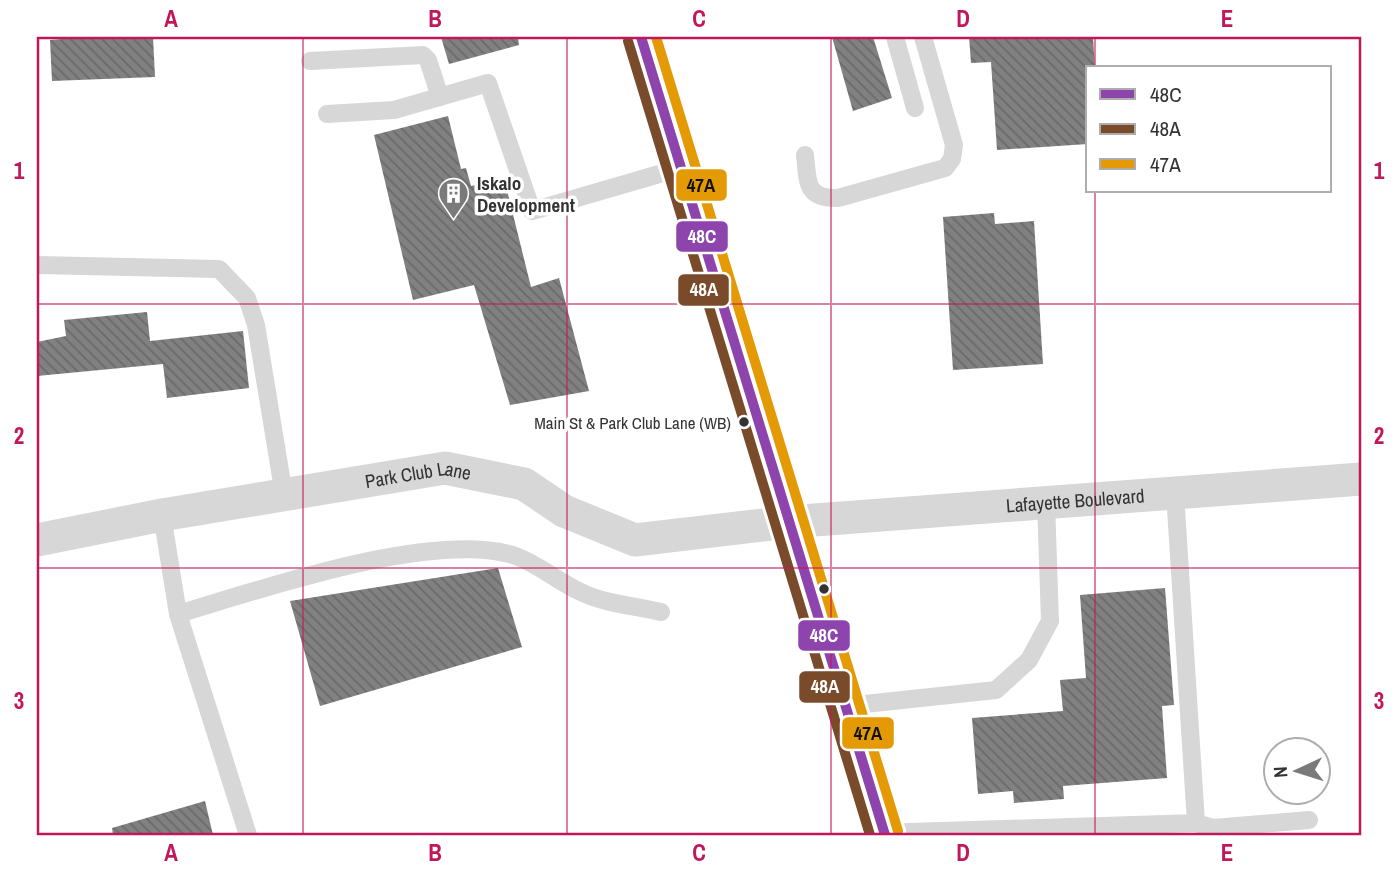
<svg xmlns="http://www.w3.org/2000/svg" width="1398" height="872" font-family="'Archivo Narrow',sans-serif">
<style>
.building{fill:url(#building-back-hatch)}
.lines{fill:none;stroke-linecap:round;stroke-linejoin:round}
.service{stroke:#d7d7d7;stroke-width:18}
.minor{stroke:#d7d7d7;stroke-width:33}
.primary{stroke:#cacaca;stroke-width:38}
.bus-1-casing{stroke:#fff;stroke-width:16}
.bus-2-casing{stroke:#fff;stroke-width:16}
.bus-3-casing{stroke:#fff;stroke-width:16}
.bus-1{stroke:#8e44ad;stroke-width:10}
.bus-2{stroke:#7a4b2a;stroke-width:10}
.bus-3{stroke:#e39a05;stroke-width:10}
.grid{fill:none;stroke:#c2185b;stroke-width:2;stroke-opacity:0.55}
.bus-dot{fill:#333;stroke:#fff;stroke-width:2.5}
.labels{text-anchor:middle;stroke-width:7;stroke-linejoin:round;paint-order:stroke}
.bus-label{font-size:17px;fill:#333;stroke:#fff;text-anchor:end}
.poi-label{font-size:19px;font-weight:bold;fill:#333;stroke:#fff;text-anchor:start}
.street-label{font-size:19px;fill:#333;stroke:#fff}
.line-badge{stroke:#fff;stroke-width:2.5}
.badge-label{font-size:19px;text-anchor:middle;font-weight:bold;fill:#fff}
.pale-badge-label{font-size:19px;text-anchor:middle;font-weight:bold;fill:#111}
.neatline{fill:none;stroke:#c2185b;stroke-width:2.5}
.grid-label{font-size:23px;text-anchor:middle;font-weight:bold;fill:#c2185b}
</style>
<defs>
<pattern id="building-back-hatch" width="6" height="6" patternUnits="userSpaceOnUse" patternTransform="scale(1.75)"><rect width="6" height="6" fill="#818181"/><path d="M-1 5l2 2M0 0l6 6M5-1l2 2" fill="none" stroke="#6a6a6a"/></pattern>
</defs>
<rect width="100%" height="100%" fill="#fff"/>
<!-- building -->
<g class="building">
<polygon points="86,37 153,37 155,77 52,81 50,40"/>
<polygon points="441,37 518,37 519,45 449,64"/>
<polygon points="832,37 873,37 892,98 853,111"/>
<polygon points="969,37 1093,37 1095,68 1088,68 1088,144 997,150 991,62 971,63"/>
<polygon points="448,116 461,169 466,168 471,186 504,178 531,287 559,278 589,391 510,405 474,285 413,300 374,135"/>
<polygon points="994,213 995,224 1034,221 1043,364 953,370 943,217"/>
<polygon points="147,312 150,341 243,331 249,388 167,398 163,364 37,376 37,342 66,336 64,320"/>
<polygon points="498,568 522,647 320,706 290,601"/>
<polygon points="1165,588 1174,705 1162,706 1167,778 1063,786 1064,799 1014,803 1013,791 978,794 972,718 1063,711 1060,680 1086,678 1080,595"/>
<polygon points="205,801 213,835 113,835 112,828"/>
</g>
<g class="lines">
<!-- service -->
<g class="service">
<polyline points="895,37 915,108"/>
<polyline points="310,61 423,55 428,60 440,97"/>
<polyline points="327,114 394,110 488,83 532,211 680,168"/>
<path d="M 805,155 C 808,182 805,199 838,198 L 945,168 L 952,159 L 954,145 L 923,37"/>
<polyline points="37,265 219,269 247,298 256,325 284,495"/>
<polyline points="162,515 178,614 248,835"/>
<path d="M 178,614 C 262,589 430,531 513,555 C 537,563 560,583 583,593 C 606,604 637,606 661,612"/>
<polyline points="846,706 996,690 1029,660 1050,621 1046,502"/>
<polyline points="1196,823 1213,828 1309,820"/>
<polyline points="879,833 1196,823 1175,493"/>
</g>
<!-- minor -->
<path class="minor" id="s1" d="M 37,540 L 162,515 L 445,468 L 524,484 L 564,511 L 635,540 L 788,522 L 1361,479"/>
<!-- primary -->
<polyline class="primary" points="641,37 885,835"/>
<defs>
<polyline id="bus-1" points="641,37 885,835"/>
<polyline id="bus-2" points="628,41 870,835"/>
<polyline id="bus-3" points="656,37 898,831"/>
</defs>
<!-- bus-1 casing -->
<use href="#bus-1" class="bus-1-casing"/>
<!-- bus-2 casing -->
<use href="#bus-2" class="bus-2-casing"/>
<!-- bus-3 casing -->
<use href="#bus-3" class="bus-3-casing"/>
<!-- bus-1 -->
<use href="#bus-1" class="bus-1"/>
<!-- bus-2 -->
<use href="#bus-2" class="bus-2"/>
<!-- bus-3 -->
<use href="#bus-3" class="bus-3"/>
</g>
<!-- grid -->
<path class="grid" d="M 303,37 L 303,835M 567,37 L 567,835M 831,37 L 831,835M 1095,37 L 1095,68M 1095,191 L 1095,835M 37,304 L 1361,304M 37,568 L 1361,568"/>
<!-- icons -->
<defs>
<symbol id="building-pin" viewBox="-11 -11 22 30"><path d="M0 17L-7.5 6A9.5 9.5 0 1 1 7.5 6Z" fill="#7a7a7a" stroke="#fff"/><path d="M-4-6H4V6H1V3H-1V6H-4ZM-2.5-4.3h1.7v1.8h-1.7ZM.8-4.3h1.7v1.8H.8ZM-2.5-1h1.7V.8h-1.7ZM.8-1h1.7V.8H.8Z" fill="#fff"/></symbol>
</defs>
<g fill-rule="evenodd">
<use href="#building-pin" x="436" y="176" width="35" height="47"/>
</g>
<!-- markers -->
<g class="bus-dot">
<circle cx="744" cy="422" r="6"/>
<circle cx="824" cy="589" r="6"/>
</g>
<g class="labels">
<!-- bus labels -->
<g class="bus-label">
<text x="731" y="429">Main St &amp; Park Club Lane (WB)</text>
</g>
<!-- poi labels -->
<g class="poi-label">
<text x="477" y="190">Iskalo<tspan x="477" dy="22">Development</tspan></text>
</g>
<!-- street labels -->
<g class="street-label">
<text dy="7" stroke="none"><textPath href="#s1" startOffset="387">Park Club Lane</textPath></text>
<text dy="7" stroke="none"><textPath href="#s1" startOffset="1062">Lafayette Boulevard</textPath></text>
</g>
</g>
<g class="line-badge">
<rect x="675" y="168" width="53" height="34" rx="7" fill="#e39a05"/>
<rect x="675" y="220" width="54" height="33" rx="7" fill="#8e44ad"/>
<rect x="677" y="273" width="53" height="34" rx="7" fill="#7a4b2a"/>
<rect x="797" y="619" width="54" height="33" rx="7" fill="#8e44ad"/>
<rect x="798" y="670" width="53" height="34" rx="7" fill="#7a4b2a"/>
<rect x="841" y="716" width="54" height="34" rx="7" fill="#e39a05"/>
</g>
<g class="badge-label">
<text x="702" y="243">48C</text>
<text x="704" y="296">48A</text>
<text x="824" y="642">48C</text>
<text x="825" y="693">48A</text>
</g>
<g class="pale-badge-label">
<text x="701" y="192">47A</text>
<text x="868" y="740">47A</text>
</g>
<!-- border -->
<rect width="1398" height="872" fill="none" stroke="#ffffff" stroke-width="77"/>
<!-- legend -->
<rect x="1086" y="66" width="245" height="126" fill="#ffffff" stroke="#adadad" stroke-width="2"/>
<rect x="1100" y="89" width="35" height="10" fill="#8e44ad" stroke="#adadad" stroke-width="2"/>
<text x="1150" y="102" font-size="21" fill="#333333">48C</text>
<rect x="1100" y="124" width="35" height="10" fill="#7a4b2a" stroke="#adadad" stroke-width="2"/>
<text x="1150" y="136" font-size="21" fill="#333333">48A</text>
<rect x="1100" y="159" width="35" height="10" fill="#e39a05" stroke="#adadad" stroke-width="2"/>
<text x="1150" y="172" font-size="21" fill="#333333">47A</text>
<!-- north arrow -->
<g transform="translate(1297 771) rotate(266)"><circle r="33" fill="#ffffff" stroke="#adadad" stroke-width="2"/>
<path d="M0-5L12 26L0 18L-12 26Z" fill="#7a7a7a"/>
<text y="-10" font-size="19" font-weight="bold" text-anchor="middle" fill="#333333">N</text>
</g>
<rect x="38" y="38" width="1322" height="796" class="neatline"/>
<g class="grid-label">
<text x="171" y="27">A</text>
<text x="435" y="27">B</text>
<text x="699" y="27">C</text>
<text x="963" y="27">D</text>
<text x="1227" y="27">E</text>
<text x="19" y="179">1</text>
<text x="1379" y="179">1</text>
<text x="19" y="444">2</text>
<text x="1379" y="444">2</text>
<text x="19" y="709">3</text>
<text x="1379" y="709">3</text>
<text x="171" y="861">A</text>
<text x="435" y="861">B</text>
<text x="699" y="861">C</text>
<text x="963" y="861">D</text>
<text x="1227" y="861">E</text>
</g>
</svg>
